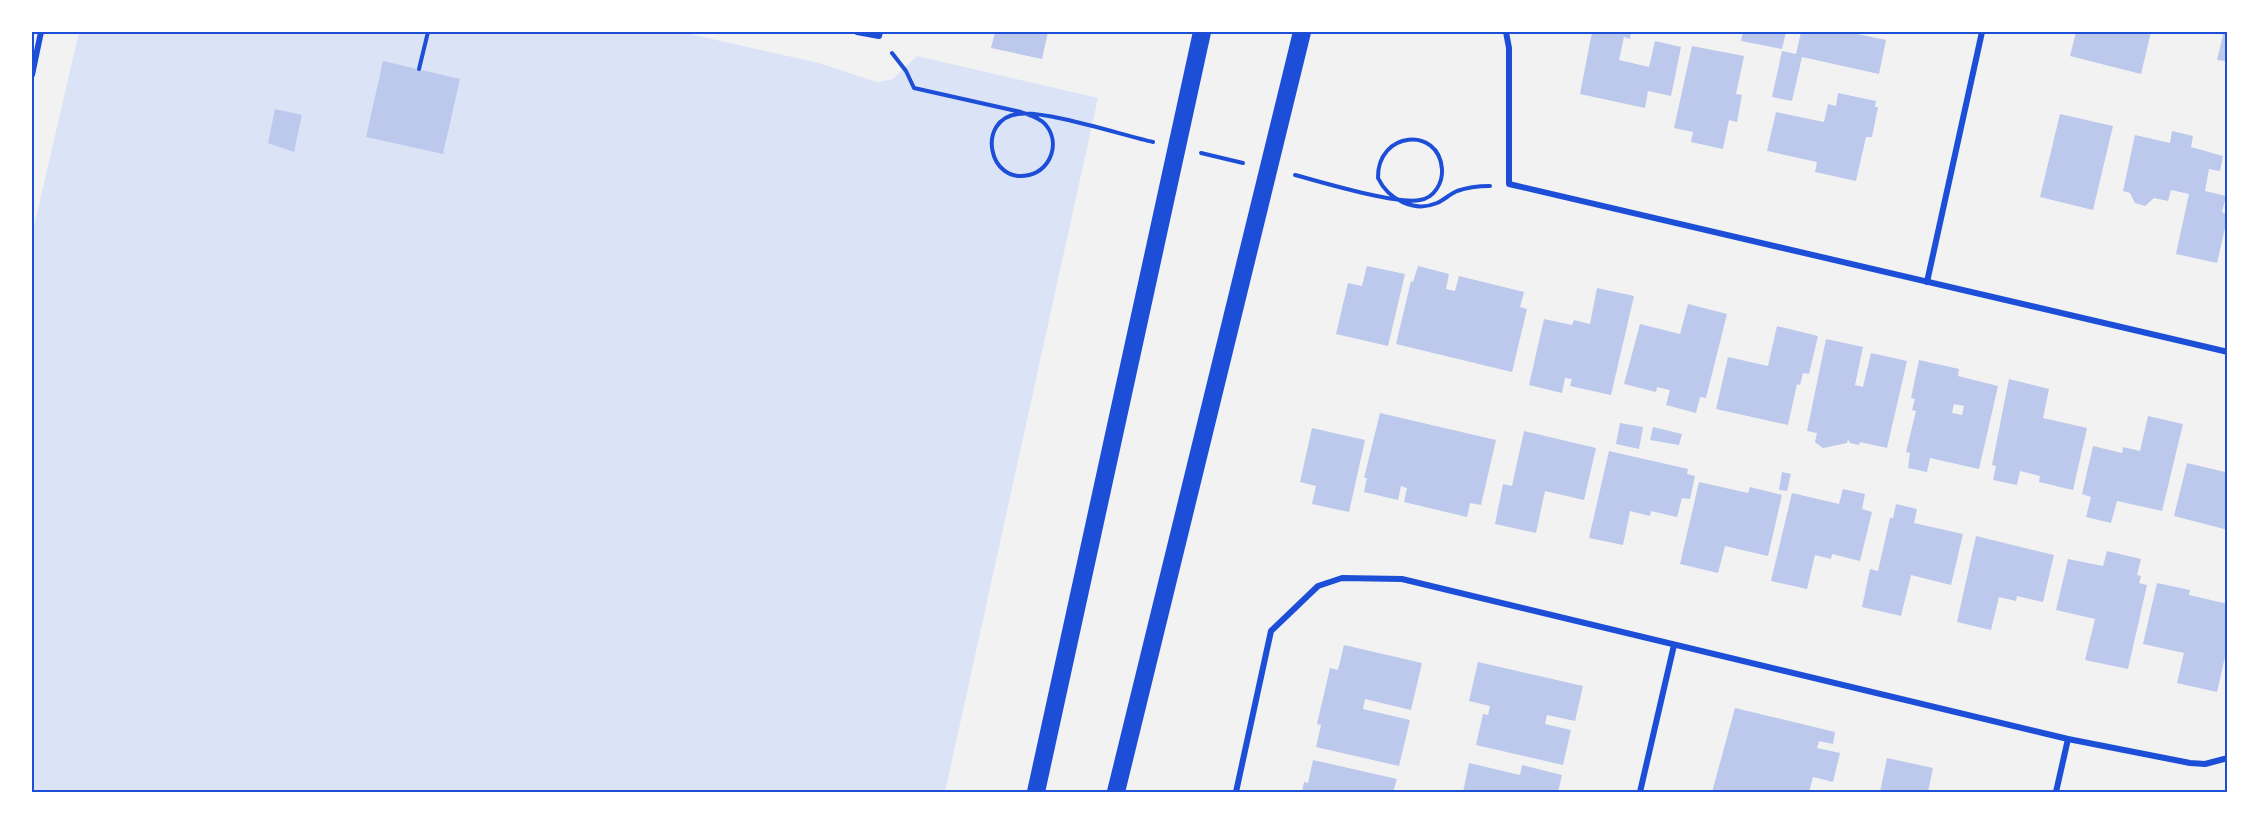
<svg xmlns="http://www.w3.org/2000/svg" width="2259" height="824" font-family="Rubik,sans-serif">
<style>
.green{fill:#dbe4f7}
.building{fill:#bdc9ec;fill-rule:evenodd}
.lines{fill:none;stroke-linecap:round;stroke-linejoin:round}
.path{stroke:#1d4ed8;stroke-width:4}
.minor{stroke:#1d4ed8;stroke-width:6}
.motorway{stroke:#1d4ed8;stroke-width:18}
.neatline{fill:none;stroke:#1d4ed8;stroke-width:2}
</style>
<rect width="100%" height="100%" fill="#f2f2f2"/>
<!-- green -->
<polygon class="green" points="79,32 681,32 819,63 877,82 893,79 917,56 1098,98 945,792 32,792 32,235"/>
<!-- building -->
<g class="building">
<polygon points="995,32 1048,32 1042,59 991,48"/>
<polygon points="1592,32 1631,32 1630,39 1624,37 1619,60 1649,67 1655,41 1681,47 1671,96 1648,91 1645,108 1580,94"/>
<polygon points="1743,32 1786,32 1782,49 1741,41"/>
<polygon points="1801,32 1848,32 1886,40 1879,74 1802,57 1792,101 1772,97 1782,51 1796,54"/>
<polygon points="2076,32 2151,32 2141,74 2070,56"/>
<polygon points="2216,32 2228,32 2228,59 2225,61 2217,60 2223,35"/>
<polygon points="1692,46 1744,56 1736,94 1742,95 1737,122 1729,120 1723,149 1691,142 1693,132 1674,128"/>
<polygon points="383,61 460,79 443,154 366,137"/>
<polygon points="1838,93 1876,101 1875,107 1878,107 1872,137 1866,137 1856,181 1815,172 1817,162 1767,151 1776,112 1824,122 1828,104 1836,106"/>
<polygon points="275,109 302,115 294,152 268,143"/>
<polygon points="2060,114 2113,126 2093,210 2040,197"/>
<polygon points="2172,131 2193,136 2191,147 2223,156 2220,171 2209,169 2205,191 2226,196 2222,212 2228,215 2217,263 2176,254 2189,194 2171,190 2168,201 2154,198 2145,206 2135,203 2130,193 2123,191 2135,135 2170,143"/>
<polygon points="1367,266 1405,274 1388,346 1336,334 1348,283 1362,286"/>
<polygon points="1418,266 1449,274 1446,289 1455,291 1459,276 1524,292 1520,307 1527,309 1512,372 1396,344 1411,281 1413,282"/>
<polygon points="1597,288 1634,296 1611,395 1570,386 1572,379 1565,378 1562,393 1529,385 1544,319 1572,325 1574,320 1590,324"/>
<polygon points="1688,304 1727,314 1706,398 1700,397 1696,413 1666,405 1670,390 1657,387 1656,392 1624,384 1640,324 1680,334"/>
<polygon points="1777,326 1818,336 1809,374 1803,373 1800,385 1797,384 1788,425 1716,409 1728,357 1768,366"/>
<polygon points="1826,339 1863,347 1855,385 1863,387 1871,353 1907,361 1887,448 1860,442 1859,445 1850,443 1848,439 1847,443 1823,448 1815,442 1817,433 1807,431"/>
<path d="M 1919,360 L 1959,369 L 1958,376 L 1998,386 L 1979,469 L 1930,458 L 1927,472 L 1908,468 L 1910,453 L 1906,452 L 1916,411 L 1912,410 L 1915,399 L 1911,398 ZM 1954,404 L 1964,406 L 1962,415 L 1952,413 Z"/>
<polygon points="2009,379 2049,389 2043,418 2087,428 2073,490 2039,482 2040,476 2020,471 2017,485 1993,480 1996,466 1992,465"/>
<polygon points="1380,413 1496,440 1481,505 1470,503 1467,517 1404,502 1407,488 1401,486 1398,500 1364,492 1367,478 1364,478"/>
<polygon points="2148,416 2183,424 2162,511 2117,501 2111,523 2086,517 2091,497 2082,494 2093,446 2122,453 2123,447 2140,451"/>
<polygon points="1620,423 1643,427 1639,449 1616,444"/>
<polygon points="1653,427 1682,434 1679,445 1650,440"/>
<polygon points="1312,428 1365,440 1349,512 1312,504 1316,486 1300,482"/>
<polygon points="1524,431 1596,448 1584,500 1545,491 1536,533 1495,524 1503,484 1512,486"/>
<polygon points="1609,451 1688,469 1687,474 1695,476 1690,499 1682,498 1677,517 1651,511 1650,516 1630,511 1623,545 1589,538"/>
<polygon points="2187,463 2225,472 2228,464 2228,530 2174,516"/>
<polygon points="1782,472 1791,474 1787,491 1779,490"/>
<polygon points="1699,482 1748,493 1750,487 1782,495 1768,556 1725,546 1718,573 1680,564"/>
<polygon points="1843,489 1865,494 1862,509 1872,512 1860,561 1832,554 1831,559 1815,555 1807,589 1771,581 1792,493 1839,504"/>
<polygon points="1896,504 1917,509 1914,523 1963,534 1951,585 1911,575 1901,616 1862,607 1870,569 1878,571 1890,518 1893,518"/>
<polygon points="1976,536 2054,555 2043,602 2017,596 2016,601 1999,597 1991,630 1957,622"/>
<polygon points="2107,551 2141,559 2137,575 2141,576 2139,583 2147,585 2128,669 2085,660 2095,619 2056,610 2068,559 2103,566"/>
<polygon points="2157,583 2190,590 2189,595 2228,604 2228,644 2217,692 2177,683 2184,653 2143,644"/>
<polygon points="1344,645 1422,663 1411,710 1365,699 1363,709 1410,720 1399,766 1316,747 1321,725 1317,724 1330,668 1338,670"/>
<polygon points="1478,662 1583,686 1575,721 1547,715 1545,724 1571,730 1563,765 1476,745 1483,714 1488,715 1490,706 1469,701"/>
<polygon points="1735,708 1835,732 1833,744 1819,741 1817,748 1840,753 1833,782 1813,777 1809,792 1712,792"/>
<polygon points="1887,758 1933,768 1928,792 1880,792"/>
<polygon points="1313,760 1397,779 1393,792 1302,792 1304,782 1308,783"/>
<polygon points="1469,763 1520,775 1522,765 1562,775 1558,792 1463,792"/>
</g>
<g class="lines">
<!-- path -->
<g class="path">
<path d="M 892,53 L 906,71 L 914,88 L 1021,112 C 1029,115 1039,117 1045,124 C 1061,142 1051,170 1029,175 C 988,185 976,119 1018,114 C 1045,110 1122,135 1153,142"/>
<polyline points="419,69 428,32"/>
<polyline points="1201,153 1243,163"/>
<path d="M 1295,175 C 1321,182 1397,205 1420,200 C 1434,198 1443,183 1442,169 C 1439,126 1377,131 1378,178 C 1388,199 1414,213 1437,203 C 1444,200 1450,194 1457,191 C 1468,187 1479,186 1490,186"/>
</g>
<!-- minor -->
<g class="minor">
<polyline points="857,32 879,36 880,32"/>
<polyline points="1506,32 1509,48 1509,184 2228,352"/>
<polyline points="32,75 41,32"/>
<polyline points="1927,282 1982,32"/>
<polyline points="1236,792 1271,631 1318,586 1342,578 1402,579 2068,739 2190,763 2205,764 2228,758"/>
<polyline points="1640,792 1674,645"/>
<polyline points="2056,792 2068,739"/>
</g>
<!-- motorway -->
<g class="motorway">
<polyline points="1036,792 1202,32"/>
<polyline points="1116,792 1302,32"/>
</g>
</g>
<!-- border -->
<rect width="2259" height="824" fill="none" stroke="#ffffff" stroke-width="66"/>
<rect x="33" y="33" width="2193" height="758" class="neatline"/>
</svg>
